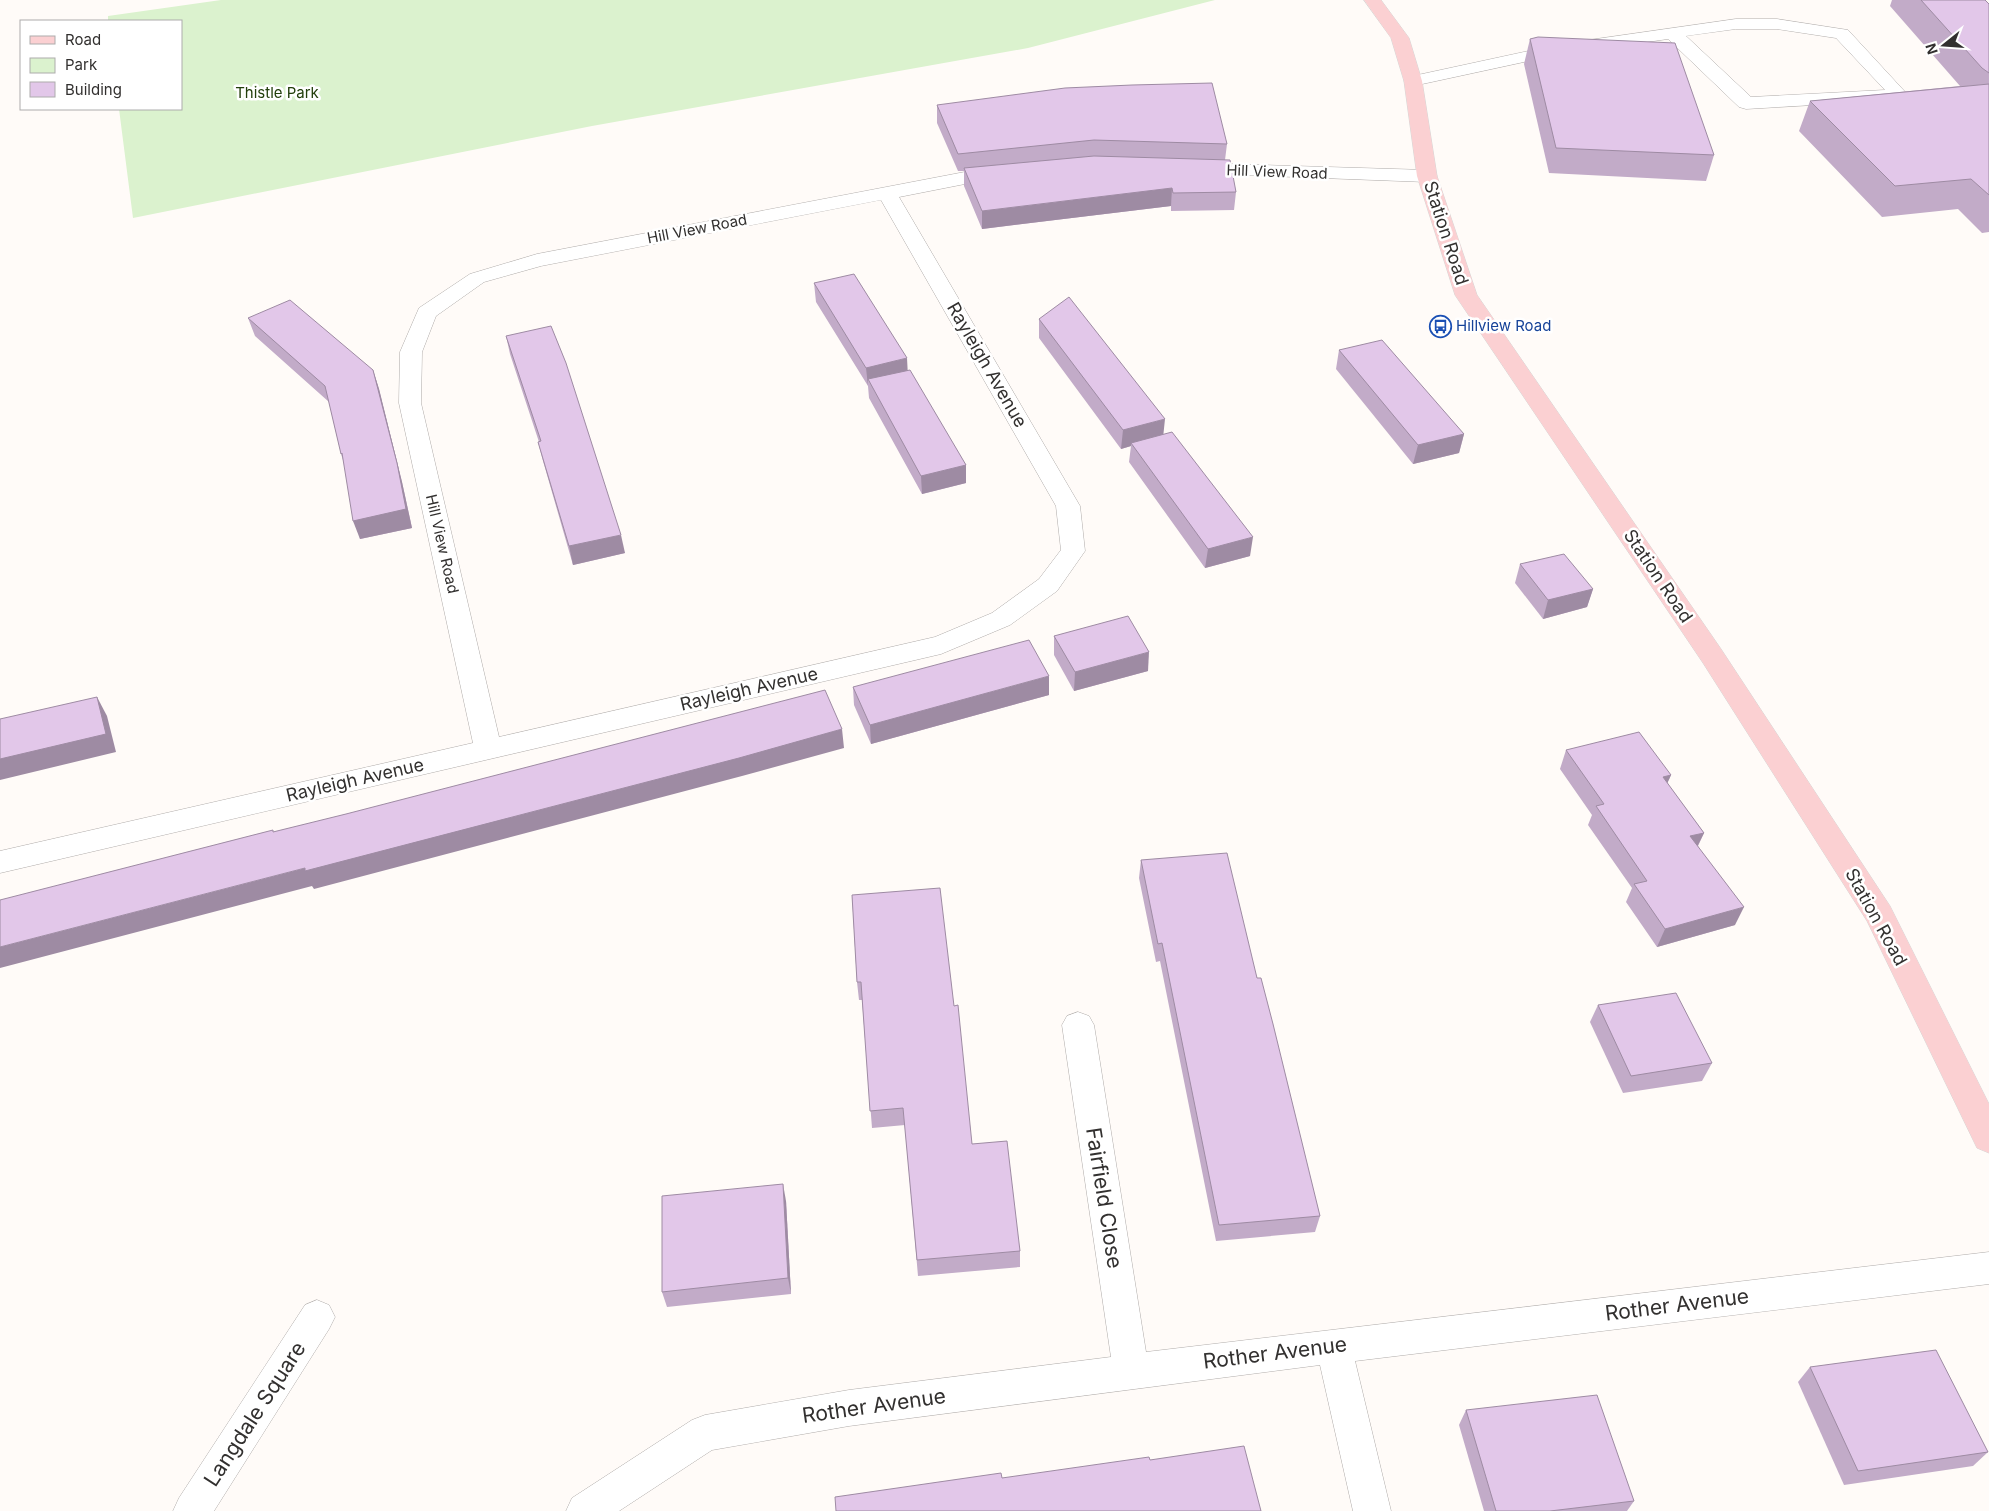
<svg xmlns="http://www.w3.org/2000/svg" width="1989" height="1511" font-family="Inter,sans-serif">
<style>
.green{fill:#dbf2ce}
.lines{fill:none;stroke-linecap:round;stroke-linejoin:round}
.minor-casing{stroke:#afaba9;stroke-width:1}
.major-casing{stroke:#d6d6d5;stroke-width:1}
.minor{fill:#fff;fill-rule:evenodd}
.major{fill:#fbd0d2;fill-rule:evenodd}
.wall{fill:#c2abc8}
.shaded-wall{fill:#9e8ba3}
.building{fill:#e2c7e9;stroke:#9e8ba3}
.labels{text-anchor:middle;stroke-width:5;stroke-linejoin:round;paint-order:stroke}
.far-park-label{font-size:15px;fill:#223f0b;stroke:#fff}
.far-street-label{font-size:15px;fill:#32302f;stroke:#fff}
.far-transit-label{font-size:15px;fill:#164399;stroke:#fff;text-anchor:start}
.street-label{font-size:18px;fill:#32302f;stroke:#fff}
.near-street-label{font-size:21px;fill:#32302f;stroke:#fff}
</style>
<rect width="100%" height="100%" fill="#fffbf8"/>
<!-- green -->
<polygon class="green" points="221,0 1215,0 1028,48 592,126 133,218 119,109 181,109 181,21 108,21 108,16"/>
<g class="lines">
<defs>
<g id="minor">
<path d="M 1736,19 L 1777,19 L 1848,30 L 1908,95 L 1905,99 L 1899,100 L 1746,109 L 1739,107 L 1668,39 L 1561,54 L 1413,86 L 1407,85 L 1404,81 L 1407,77 L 1413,76 L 1561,44 ZM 1736,29 L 1777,29 L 1836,38 L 1885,90 L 1751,97 L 1686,36 Z"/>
<polygon points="1194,163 1427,170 1434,172 1437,176 1434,180 1427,182 1187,173 1184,169 1187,165"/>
<path d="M 1001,168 L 1008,170 L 1011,174 L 1008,178 L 970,183 L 899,197 L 1080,506 L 1085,551 L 1057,591 L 1010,625 L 941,654 L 0,873 L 0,851 L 473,743 L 399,403 L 400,352 L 419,308 L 470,274 L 537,254 L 970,171 ZM 881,200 L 1056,506 L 1061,550 L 1039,579 L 992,613 L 935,637 L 499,737 L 421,403 L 422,352 L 436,316 L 484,282 L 541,266 Z"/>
<polygon points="1078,1012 1089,1016 1094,1025 1146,1352 1989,1252 1989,1284 1355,1361 1391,1511 1353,1511 1320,1365 849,1426 712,1450 619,1511 566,1511 572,1498 692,1420 705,1415 849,1390 1111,1357 1062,1025 1067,1016"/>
<polygon points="317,1300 329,1305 335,1317 329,1329 214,1511 173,1511 179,1498 305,1305"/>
</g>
<polygon id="major" points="1364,0 1381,0 1409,38 1422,81 1437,176 1477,295 1721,649 1890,906 1989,1104 1989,1153 1977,1148 1867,921 1703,663 1455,295 1417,176 1404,81 1391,38"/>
</defs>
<!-- minor casing -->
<use href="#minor" class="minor-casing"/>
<!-- major casing -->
<use href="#major" class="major-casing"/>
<!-- minor -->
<use href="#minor" class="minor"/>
<!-- major -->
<use href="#major" class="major"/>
</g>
<!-- wall -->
<g class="wall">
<polygon points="1892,0 1985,0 1989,4 1989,232 1982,233 1958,209 1882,217 1799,131 1810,101 1960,86 1890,6"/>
<polygon points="1530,39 1714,155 1706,181 1549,173 1524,64"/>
<polygon points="937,105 1227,144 1225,160 1236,192 1234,210 1171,211 1171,206 982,229 964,186 964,171 958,171 937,123"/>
<polygon points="814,283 907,370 966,465 966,483 922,494 869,398 868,386 816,302"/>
<polygon points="248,318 373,370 379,389 402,482 412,528 360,539 344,463 341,454 329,402 255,336"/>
<polygon points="1039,319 1163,434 1250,556 1205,568 1129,462 1131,446 1121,449 1039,338"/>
<polygon points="506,336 625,553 573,565 543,461 538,442 539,442 510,354"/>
<polygon points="1339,350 1464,434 1459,453 1413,464 1336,369"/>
<polygon points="1520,564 1593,589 1587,607 1543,619 1515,583"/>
<polygon points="1054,636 1148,671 1074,691 1054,655"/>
<polygon points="853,687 1049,695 871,744 854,705"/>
<polygon points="1566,750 1671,775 1667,783 1704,833 1698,846 1735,925 1657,947 1626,902 1632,888 1588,825 1592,815 1560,769"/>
<polygon points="1141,860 1257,978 1320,1216 1315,1232 1216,1241 1160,961 1156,962 1139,878"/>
<polygon points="852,895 972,1144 1020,1251 1020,1267 918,1276 905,1125 872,1128 862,1000 859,1000 857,982"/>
<polygon points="1598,1005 1712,1063 1702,1081 1623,1093 1590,1022"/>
<polygon points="786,1201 791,1294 667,1307 662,1292"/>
<polygon points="1810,1367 1988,1452 1973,1466 1844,1485 1798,1382"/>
<polygon points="1466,1410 1634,1501 1627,1511 1484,1511 1459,1425"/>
</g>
<!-- shaded-wall -->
<g class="shaded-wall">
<polygon points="1172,188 1171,206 982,229 982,211"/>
<polygon points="907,358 908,377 868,379 868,386 866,368"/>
<polygon points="373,370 379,389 402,482 412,528 360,539 353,521"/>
<polygon points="1165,419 1163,438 1131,443 1131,446 1121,449 1123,430"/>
<polygon points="1464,434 1459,453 1413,464 1418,445"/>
<polygon points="966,465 966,483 922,494 921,476"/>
<polygon points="621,535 625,553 573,565 569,546"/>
<polygon points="1253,537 1250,556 1205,568 1208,549"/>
<polygon points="1593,589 1587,607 1543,619 1548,600"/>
<polygon points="1149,652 1148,671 1074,691 1075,672"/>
<polygon points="1049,676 1049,695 871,744 870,725"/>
<polygon points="97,697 107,716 116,752 0,780 0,759"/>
<polygon points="842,729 844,748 742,776 314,889 312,886 0,968 0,947"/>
<polygon points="1671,775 1663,793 1663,777"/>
<polygon points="1704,833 1695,851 1690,836"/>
<polygon points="1744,907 1735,925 1657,947 1665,929"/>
<polygon points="783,1184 786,1201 791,1294 788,1278"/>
</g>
<!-- building -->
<g class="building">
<polygon points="1921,0 1985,0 1989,4 1989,73 1982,68"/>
<polygon points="1538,37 1675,43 1714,155 1556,148 1530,39"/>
<polygon points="1212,83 1227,144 1094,140 958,154 937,105 1065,88 1132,85"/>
<polygon points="1989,84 1989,195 1971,179 1895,186 1810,101"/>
<polygon points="1094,156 1230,160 1236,192 1173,193 1172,188 982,211 964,168"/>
<polygon points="854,274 907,358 866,368 814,283"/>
<polygon points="1069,297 1165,419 1123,430 1039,319"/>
<polygon points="290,300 373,370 397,463 406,509 353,521 342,453 341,454 325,386 248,318"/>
<polygon points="551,326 566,363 621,535 569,546 538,442 541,441 506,336"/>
<polygon points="1382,340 1464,434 1418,445 1339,350"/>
<polygon points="910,370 966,465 921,476 868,379"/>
<polygon points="1172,432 1253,537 1208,549 1131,443"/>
<polygon points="1564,554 1593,589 1548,600 1520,564"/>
<polygon points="1128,616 1149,652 1075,672 1054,636"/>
<polygon points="1029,640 1049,676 870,725 853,687"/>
<polygon points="825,690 842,729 739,758 305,871 305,868 0,947 0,900 273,830 273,832 346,814"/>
<polygon points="97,697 106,734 0,759 0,719"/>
<polygon points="1639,732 1671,775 1663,777 1704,833 1690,836 1744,907 1665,929 1634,884 1647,881 1596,806 1604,804 1566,750"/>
<polygon points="1227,853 1257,978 1261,978 1273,1024 1320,1216 1219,1225 1162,943 1158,944 1141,860"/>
<polygon points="940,888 954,1006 958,1005 972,1144 1007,1141 1020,1251 917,1260 903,1108 870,1111 861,982 857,982 852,895"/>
<polygon points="1676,993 1712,1063 1631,1076 1598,1005"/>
<polygon points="783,1184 788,1278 662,1292 662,1196"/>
<polygon points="1936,1350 1988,1452 1858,1471 1810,1367"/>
<polygon points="1597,1395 1634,1501 1550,1511 1496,1511 1466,1410"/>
<polygon points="1244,1446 1261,1511 836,1511 835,1497 1001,1473 1002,1478 1149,1457 1150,1460"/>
</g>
<!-- icons -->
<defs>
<symbol id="bus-ring" viewBox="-11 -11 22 22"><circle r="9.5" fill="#fff" stroke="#1a4fb4" stroke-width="1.5"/><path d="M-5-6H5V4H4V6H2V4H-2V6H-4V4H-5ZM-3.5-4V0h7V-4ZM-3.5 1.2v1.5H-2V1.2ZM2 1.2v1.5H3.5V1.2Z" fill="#1a4fb4"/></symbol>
</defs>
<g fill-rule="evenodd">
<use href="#bus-ring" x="1428" y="314" width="25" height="25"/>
</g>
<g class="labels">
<!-- far-park labels -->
<g class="far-park-label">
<text x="277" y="98">Thistle Park</text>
</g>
<!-- far-street labels -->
<g class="far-street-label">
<text transform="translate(1277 172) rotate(2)" y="5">Hill View Road</text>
<text transform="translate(697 229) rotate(-11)" y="5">Hill View Road</text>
<text transform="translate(442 544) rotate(77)" y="5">Hill View Road</text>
</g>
<!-- far-transit labels -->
<g class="far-transit-label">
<text x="1456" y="331">Hillview Road</text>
</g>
<!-- street labels -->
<g class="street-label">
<text transform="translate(1446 233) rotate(72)" y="6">Station Road</text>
<text transform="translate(987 365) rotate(60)" y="6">Rayleigh Avenue</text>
<text transform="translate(1658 576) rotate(56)" y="6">Station Road</text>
<text transform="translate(749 689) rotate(-13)" y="6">Rayleigh Avenue</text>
<text transform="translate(355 780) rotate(-13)" y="6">Rayleigh Avenue</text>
<text transform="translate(1876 917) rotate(61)" y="6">Station Road</text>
</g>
<!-- near-street labels -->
<g class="near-street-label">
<text transform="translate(1104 1198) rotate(81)" y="7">Fairfield Close</text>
<text transform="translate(1677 1305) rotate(-7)" y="7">Rother Avenue</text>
<text transform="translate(1275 1353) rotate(-7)" y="7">Rother Avenue</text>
<text transform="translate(874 1406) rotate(-8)" y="7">Rother Avenue</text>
<text transform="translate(255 1414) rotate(-57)" y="7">Langdale Square</text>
</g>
</g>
<!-- legend -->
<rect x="20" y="20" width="162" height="90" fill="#ffffff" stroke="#adacac"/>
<rect x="30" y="36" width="25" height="8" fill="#fbd0d2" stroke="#adacac"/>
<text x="65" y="45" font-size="15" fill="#32302f">Road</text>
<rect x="30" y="58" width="25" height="15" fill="#dbf2ce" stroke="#adacac"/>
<text x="65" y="70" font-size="15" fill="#32302f">Park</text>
<rect x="30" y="82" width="25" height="15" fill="#e2c7e9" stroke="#adacac"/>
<text x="65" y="95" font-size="15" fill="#32302f">Building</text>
<!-- north arrow -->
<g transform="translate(1944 45) rotate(253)" stroke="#ffffff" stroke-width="4" paint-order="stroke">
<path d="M0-4L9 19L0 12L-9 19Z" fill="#32302f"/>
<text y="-8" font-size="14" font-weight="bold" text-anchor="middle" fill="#32302f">N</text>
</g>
</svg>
